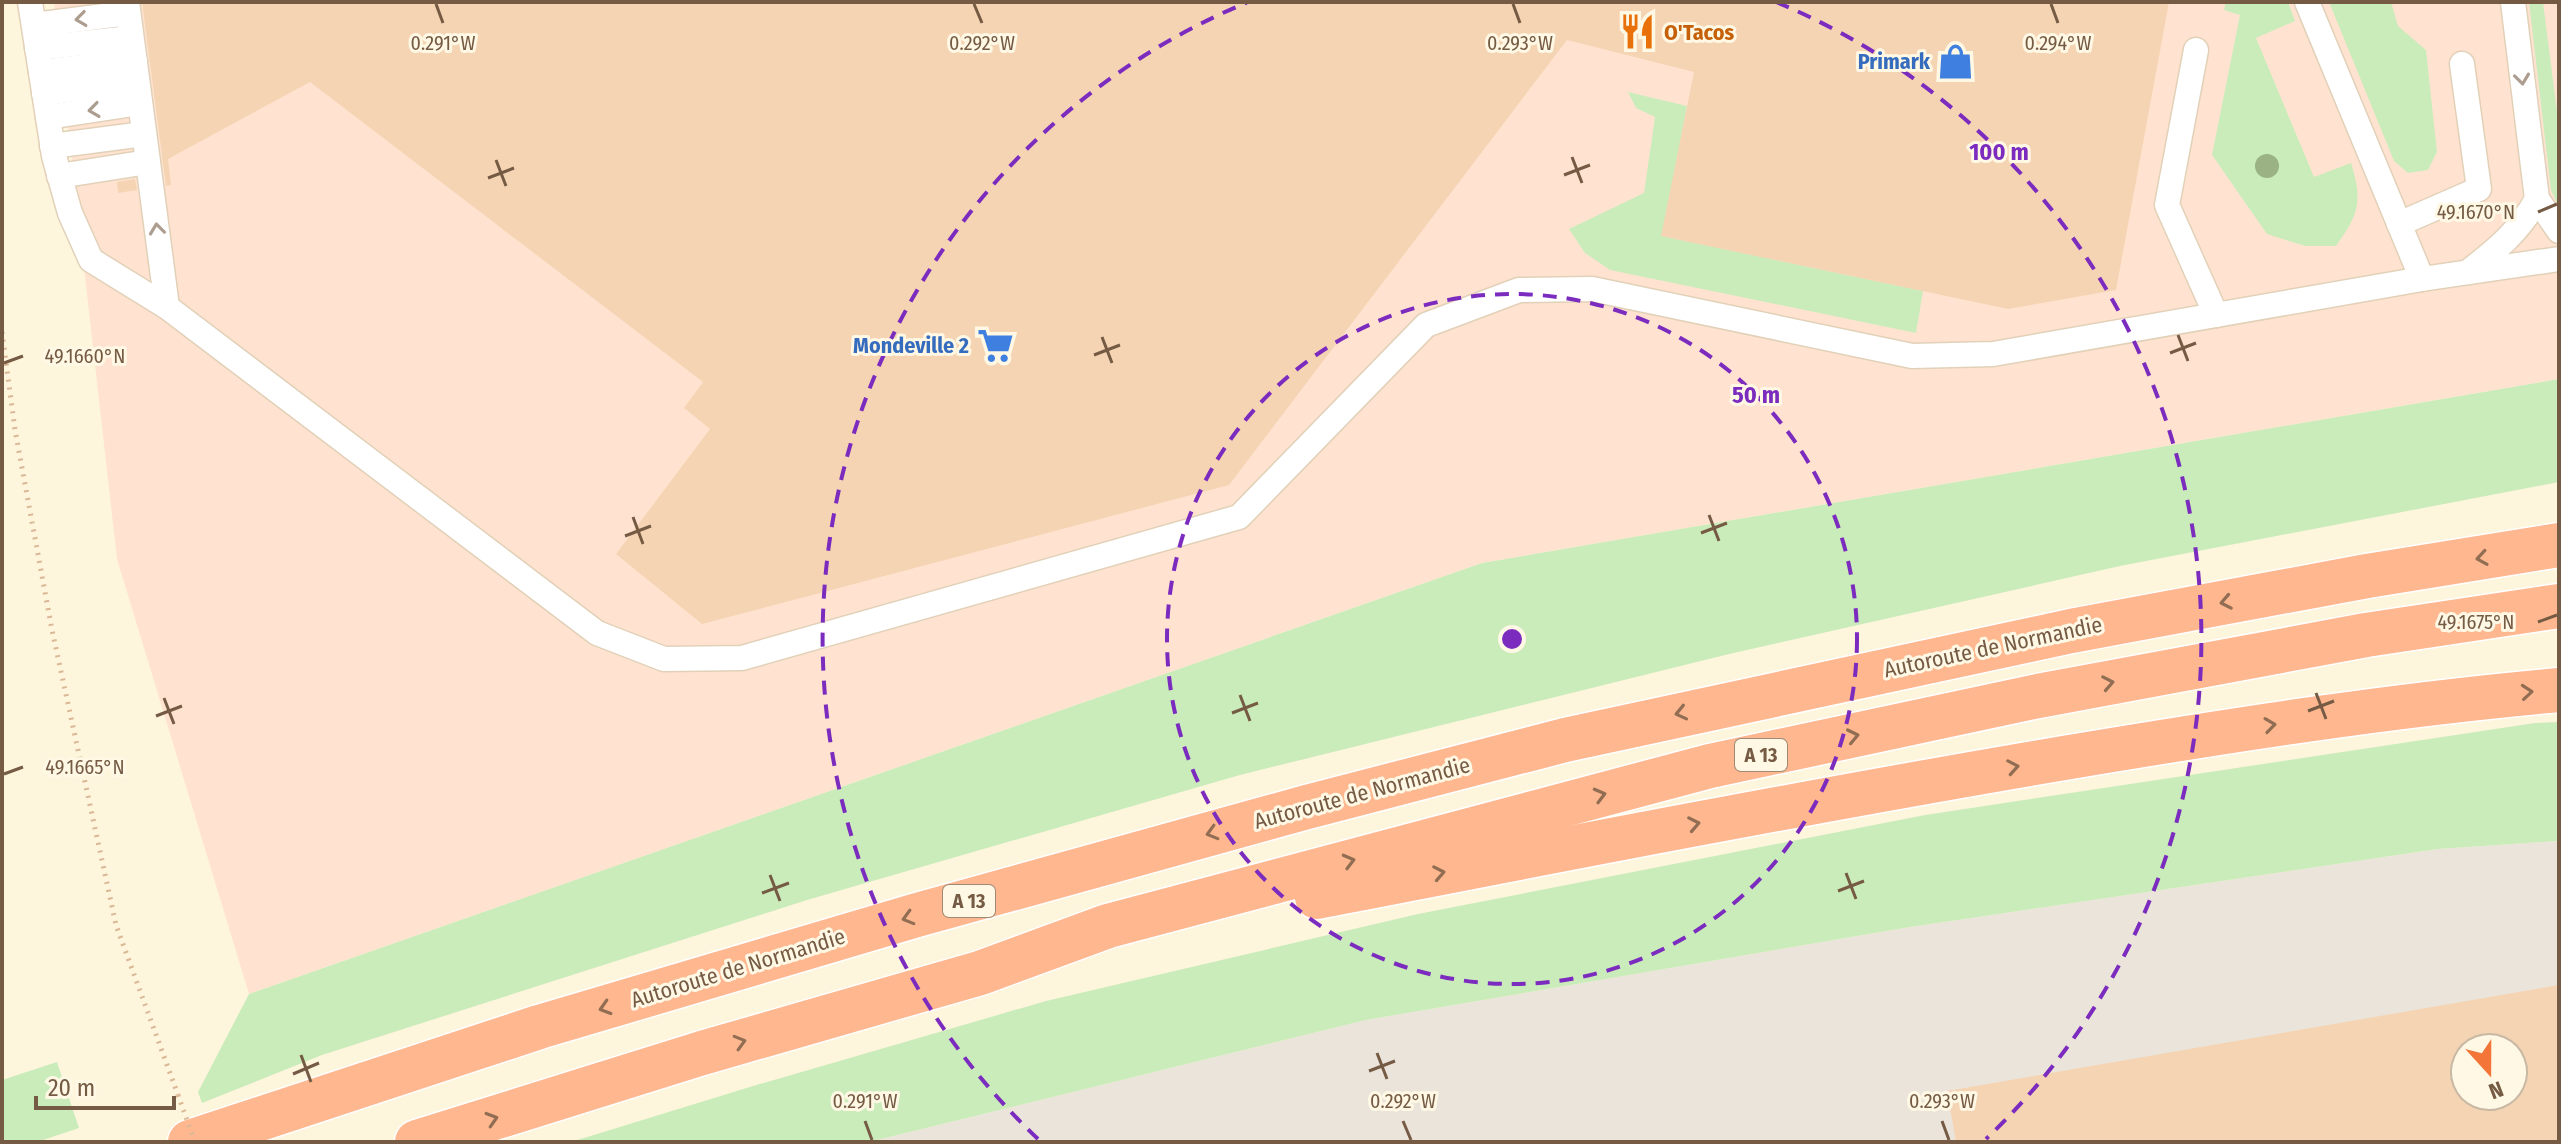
<svg xmlns="http://www.w3.org/2000/svg" width="2561" height="1144" viewBox="0 0 2561 1144" font-family="'Fira Sans Condensed',sans-serif">
  <style>
    .commercial { fill: #ffe3d0 }
    .industrial { fill: #ebe4da; fill-rule: evenodd }
    .green { fill: #caecbb }
    .building { fill: #f5d4b3; fill-rule: evenodd }
    .lines { fill: none; stroke-linecap: round; stroke-linejoin: round }
    .service-casing { stroke: #e2d1b9; stroke-width: 27 }
    .motorway-casing { stroke: #fff; stroke-width: 47 }
    .path { stroke: #dab896; stroke-width: 5; stroke-dasharray: 2 6; stroke-linecap: butt }
    .service { stroke: #fff; stroke-width: 24 }
    .motorway { stroke: #feb78e; stroke-width: 44 }
    .path-bridge { stroke: #dab896; stroke-width: 5; stroke-dasharray: 2 6; stroke-linecap: butt }
    .tree { fill: #9ab284 }
    .oneway { stroke: #ac9d8f }
    .oneway2 { stroke: #906d53 }
    .ticks { fill: none; stroke: #755b44; stroke-width: 3 }
    .ring { fill: none; stroke: #7b2cbf; stroke-width: 4; stroke-dasharray: 14 10 }
    .labels { text-anchor: middle; dominant-baseline: central; stroke-width: 6; stroke-linejoin: round; paint-order: stroke }
    .shield { fill: #fff8e5; stroke: #9e8a74; stroke-width: 2 }
    .shield-label { font-size: 20px; font-weight: bold; fill: #755b44 }
    .food-label { font-size: 22px; font-weight: bold; fill: #c56008; stroke: #fff8e5; text-anchor: start }
    .shop-label { font-size: 22px; font-weight: bold; fill: #366cbe; stroke: #fff8e5; text-anchor: end }
    .street-label { font-size: 22px; fill: #755b44; stroke: #fff8e5 }
    .ticks-label { font-size: 20px; text-anchor: middle; fill: #755b44; stroke: #fff8e5; stroke-width: 6; stroke-linejoin: round; paint-order: stroke }
    .centre { fill: #7b2cbf; stroke: #fff8e5; stroke-width: 4 }
    .ring-label { font-size: 24px; text-anchor: middle; font-weight: bold; fill: #7b2cbf; stroke: #fff8e5; stroke-width: 6; stroke-linejoin: round; paint-order: stroke }
  </style>
  <rect width="100%" height="100%" fill="#fef5dd"/>
  <polygon class="commercial" points="54,2 2559,2 2559,379 1482,563 249,994 117,559"/>
  <path class="industrial" d="M2559,841v301h-1690l497,-122 544,-93 528,-78zM2465,1048h48v48h-48z"/>
  <g class="green">
    <path d="M2226,2h62l7,19 -39,17 58,139 37,-14c12,38 8,51 -15,83h-31l-38,-12 -55,-79 28,-140 -16,-5z"/>
    <polygon points="2329,2 2391,2 2398,26 2426,50 2437,152 2428,170 2408,173 2394,161"/>
    <polygon points="2529,2 2543,2 2559,127 2559,208 2551,190"/>
    <polygon points="1628,92 1687,106 1662,236 1923,291 1916,333 1610,270 1585,253 1569,229 1644,193 1655,117 1636,108"/>
    <polygon points="2559,379 2559,482 2120,566 1725,655 1240,775 807,900 322,1055 202,1103 198,1092 249,994 1482,563"/>
    <polygon points="2559,722 2559,841 2438,849 1910,927 1366,1020 869,1142 571,1142 753,1086 1046,1001 1418,914 1925,815 2535,723"/>
    <polygon points="57,1062 79,1128 37,1142 2,1142 2,1080"/>
  </g>
  <g class="building">
    <polygon points="142,2 2169,2 2116,290 2008,309 1661,236 1694,72 1567,40 1229,485 702,624 616,554 710,429 684,408 703,382 310,82 168,159 171,185 166,186"/>
    <polygon points="135,179 137,190 118,193 117,182"/>
    <path d="M2559,985v157h-603l-9,-51zM2465,1048h48v48h-48z"/>
  </g>
  <g class="lines">
    <defs>
      <g id="service">
        <polyline points="30,2 54,156 70,213 91,260 167,307 597,633 664,659 742,658 1239,517 1426,325 1519,290 1592,289 1912,356 1993,354 2422,279 2559,259"/>
        <polyline points="127,2 167,307"/>
        <polyline points="2307,2 2422,279"/>
        <polyline points="2513,2 2537,199 2559,231"/>
        <polyline points="34,25 128,13"/>
        <polyline points="37,48 131,38"/>
        <polyline points="2196,50 2167,205 2216,315"/>
        <polyline points="41,72 135,61"/>
        <polyline points="44,93 137,81"/>
        <polyline points="48,117 140,103"/>
        <polyline points="52,146 144,134"/>
        <polyline points="59,176 148,162"/>
        <polyline points="2399,224 2479,189 2462,64"/>
        <path d="M2468,272c28,-22 52,-41 69,-73"/>
      </g>
      <g id="motorway">
        <path d="M1317,897c247,-48 493,-96 741,-138 167,-28 332,-54 501,-69"/>
        <polyline points="190,1142 539,1027 917,915 1307,807 1565,740 2071,631 2367,576 2559,545"/>
        <polyline points="417,1142 702,1053 980,973 1108,926 1710,766 2038,696 2366,635 2559,606"/>
      </g>
    </defs>
    <use href="#service" class="service-casing"/>
    <use href="#motorway" class="motorway-casing"/>
    <polyline class="path" points="2,332 15,430 52,630 116,925 178,1095"/>
    <use href="#service" class="service"/>
    <use href="#motorway" class="motorway"/>
    <polyline class="path-bridge" points="178,1095 195,1142"/>
  </g>
  <circle class="tree" cx="2267" cy="166" r="12"/>
  <defs><path id="oneway-chevron" d="M-2-3.5L2.5 0L-2 3.5" fill="none" stroke-width="1.6" stroke-linecap="round" stroke-linejoin="round" transform="scale(2)"/></defs>
  <g class="oneway">
    <use href="#oneway-chevron" transform="translate(81 19) rotate(173)"/>
    <use href="#oneway-chevron" transform="translate(2522 79) rotate(83)"/>
    <use href="#oneway-chevron" transform="translate(94 110) rotate(172)"/>
    <use href="#oneway-chevron" transform="translate(157 229) rotate(-97)"/>
  </g>
  <g class="oneway2">
    <use href="#oneway-chevron" transform="translate(2482 558) rotate(171)"/>
    <use href="#oneway-chevron" transform="translate(2226 602) rotate(169)"/>
    <use href="#oneway-chevron" transform="translate(2108 683) rotate(-11)"/>
    <use href="#oneway-chevron" transform="translate(2527 692) rotate(-5)"/>
    <use href="#oneway-chevron" transform="translate(1681 713) rotate(167)"/>
    <use href="#oneway-chevron" transform="translate(2270 725) rotate(-8)"/>
    <use href="#oneway-chevron" transform="translate(1853 736) rotate(-12)"/>
    <use href="#oneway-chevron" transform="translate(2013 767) rotate(-10)"/>
    <use href="#oneway-chevron" transform="translate(1600 795) rotate(-15)"/>
    <use href="#oneway-chevron" transform="translate(1694 824) rotate(-11)"/>
    <use href="#oneway-chevron" transform="translate(1212 833) rotate(164)"/>
    <use href="#oneway-chevron" transform="translate(1349 861) rotate(-15)"/>
    <use href="#oneway-chevron" transform="translate(1439 873) rotate(-11)"/>
    <use href="#oneway-chevron" transform="translate(908 918) rotate(164)"/>
    <use href="#oneway-chevron" transform="translate(605 1008) rotate(163)"/>
    <use href="#oneway-chevron" transform="translate(740 1042) rotate(-16)"/>
    <use href="#oneway-chevron" transform="translate(492 1119) rotate(-17)"/>
  </g>
  <path class="ticks" d="M436,4l7,19M974,4l8,19M1513,4l7,19M2051,4l7,19M1572,157l10,26M496,160l10,26M1564,175l26,-10M488,178l26,-10M2538,212l19,-8M2178,335l10,26M1102,337l10,26M2170,353l26,-10M1094,355l26,-10M4,363l19,-7M1709,515l10,26M633,517l10,27M1701,533l26,-10M625,536l26,-10M2538,622l19,-7M2316,693l10,26M1240,695l10,26M164,698l10,26M2308,711l26,-10M1232,713l26,-10M156,716l26,-10M4,774l19,-7M1846,873l10,26M770,875l10,26M1838,891l26,-10M762,893l27,-10M1377,1053l10,26M301,1055l10,27M1369,1071l26,-10M293,1074l26,-11M865,1121l7,19M1403,1121l8,19M1942,1121l7,19"/>
  <g class="ring">
    <circle cx="1512" cy="639" r="345"/>
    <path d="M1038 1139A689 689 0 0 1 1248 2M1776 2A689 689 0 0 1 1986 1139"/>
  </g>
  <defs>
    <symbol id="restaurant-bare" viewBox="-9 -9 18 18"><path d="M-5-6h1v4h1v-4h1v4h1v-4h1v5L-1.5 .5V6h-2V.5L-5-1ZM5-6V6H3V1.5H1.5Q1.5-4 5-6Z" fill="#e8710a" stroke="#fff8e5" stroke-width="2.5" paint-order="stroke"/></symbol>
    <symbol id="shop-bare" viewBox="-9 -9 18 18"><path d="M-5-2.5h2.3a2.7 3.5 0 0 1 5.4 0H5L5.5 6h-11ZM-1.5-2.5h3a1.5 2.3 0 0 0-3 0Z" fill="#3f7fe0" stroke="#fff8e5" stroke-width="2.5" paint-order="stroke"/></symbol>
    <symbol id="supermarket-bare" viewBox="-9 -9 18 18"><path d="M-6-5.5h2.5l.6 2H6L4.5 2H-2.5L-4.4-4H-6ZM-1.5 3.2a1.3 1.3 0 1 0 .1 0ZM3 3.2a1.3 1.3 0 1 0 .1 0Z" fill="#3f7fe0" stroke="#fff8e5" stroke-width="2.5" paint-order="stroke"/></symbol>
  </defs>
  <g fill-rule="evenodd">
    <use href="#restaurant-bare" x="1612" y="6" width="51" height="51"/>
    <use href="#shop-bare" x="1930" y="36" width="51" height="51"/>
    <use href="#supermarket-bare" x="970" y="320" width="51" height="51"/>
  </g>
  <g class="labels">
    <g class="shield">
      <rect x="1735" y="739" width="52" height="32" rx="6"/>
      <rect x="943" y="885" width="52" height="32" rx="6"/>
    </g>
    <g class="shield-label">
      <text x="1761" y="755">A 13</text>
      <text x="969" y="901">A 13</text>
    </g>
    <g class="food-label">
      <text x="1664" y="32">O'Tacos</text>
    </g>
    <g class="shop-label">
      <text x="1930" y="61">Primark</text>
      <text x="969" y="345">Mondeville 2</text>
    </g>
    <g class="street-label">
      <text transform="translate(1993 647) rotate(-12)">Autoroute de Normandie</text>
      <text transform="translate(1362 793) rotate(-15)">Autoroute de Normandie</text>
      <text transform="translate(738 968) rotate(-17)">Autoroute de Normandie</text>
    </g>
  </g>
  <g class="ticks-label">
    <text x="443" y="50">0.291°W</text>
    <text x="982" y="50">0.292°W</text>
    <text x="1520" y="50">0.293°W</text>
    <text x="2058" y="50">0.294°W</text>
    <text x="2476" y="219">49.1670°N</text>
    <text x="85" y="363">49.1660°N</text>
    <text x="2476" y="629">49.1675°N</text>
    <text x="85" y="774">49.1665°N</text>
    <text x="865" y="1108">0.291°W</text>
    <text x="1403" y="1108">0.292°W</text>
    <text x="1942" y="1108">0.293°W</text>
  </g>
  <circle cx="1512" cy="639" r="12" class="centre"/>
  <g class="ring-label">
    <text x="1999" y="160">100 m</text>
    <text x="1756" y="403">50 m</text>
  </g>
  <rect width="2561" height="1144" fill="none" stroke="#755b44" stroke-width="8"/>
  <g transform="translate(2489 1072) rotate(159)"><circle r="38" fill="#fff8e5" stroke="#c8b9a5" stroke-width="2"/>
  <path d="M0-6L14 30L0 20L-14 30Z" fill="#f37537"/>
  <text y="-12" font-size="22" font-weight="bold" text-anchor="middle" fill="#755b44">N</text>
  </g>
  <path d="M36 1096v12h138v-12" fill="none" stroke="#755b44" stroke-width="4"/>
  <text x="48" y="1096" font-size="24" fill="#755b44" stroke="#fff8e5" stroke-width="6" paint-order="stroke">20 m</text>
</svg>
